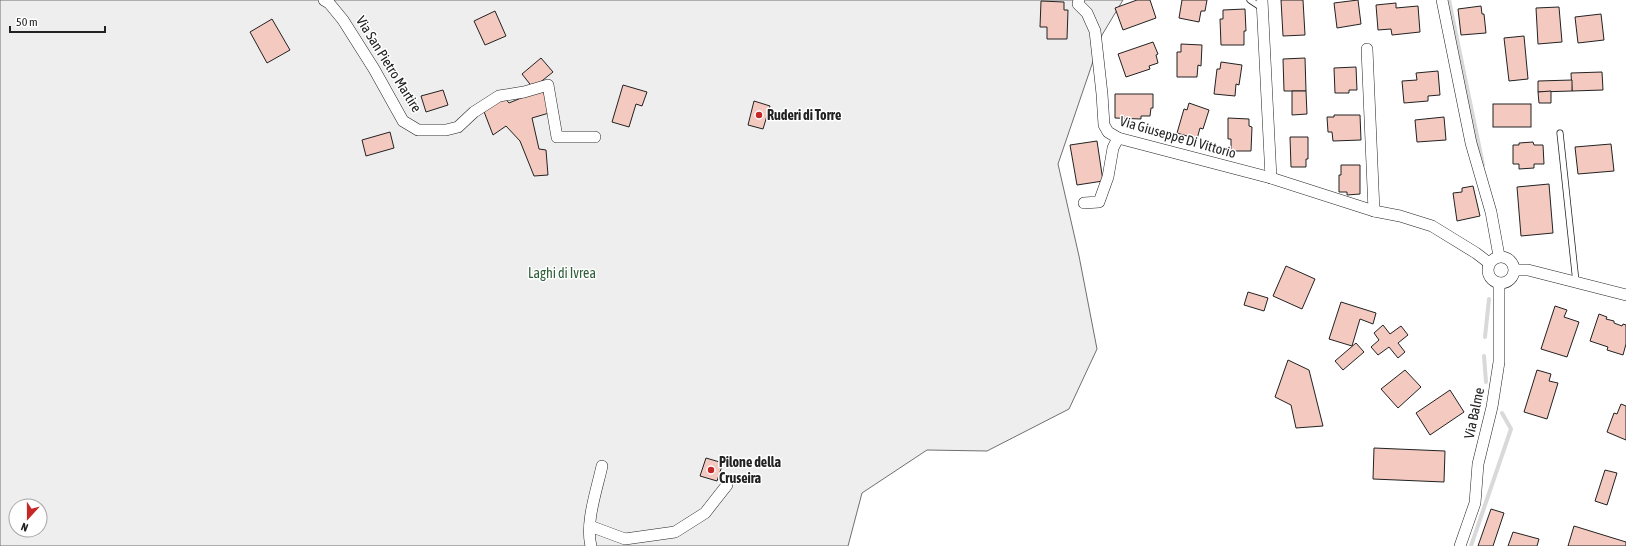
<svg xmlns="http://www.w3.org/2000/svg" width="1626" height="546" viewBox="0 0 1626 546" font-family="'Asap Condensed',sans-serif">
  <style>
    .green { fill: #eee; stroke: #6f6f6f; fill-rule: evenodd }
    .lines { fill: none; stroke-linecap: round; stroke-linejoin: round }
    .stream { stroke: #d9d9d9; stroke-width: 4 }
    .building { fill: #f3c9c0; stroke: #222 }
    .lane-casing { stroke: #222; stroke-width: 7 }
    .street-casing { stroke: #222; stroke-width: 12 }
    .lane { stroke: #fff; stroke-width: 5.5 }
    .street { stroke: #fff; stroke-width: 11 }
    .poi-dot { fill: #c62828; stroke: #fff; stroke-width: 1.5 }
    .labels { text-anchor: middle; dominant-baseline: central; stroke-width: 3; stroke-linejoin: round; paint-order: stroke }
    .street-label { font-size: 14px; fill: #222; stroke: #fff }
    .poi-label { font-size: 14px; font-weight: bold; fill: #222; stroke: #fff; text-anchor: start }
    .park-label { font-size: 14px; fill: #2f5e38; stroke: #fff }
  </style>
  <rect width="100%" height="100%" fill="#fff"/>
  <path class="green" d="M0,0h1123l-21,35 -44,129 21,92 18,93 -28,60 -82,42 -60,-1 -65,43 -14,53h-848zM16,506h24v24h-24z"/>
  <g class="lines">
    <g class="stream">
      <polyline points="1449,0 1483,165"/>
      <polyline points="1485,337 1489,299"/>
      <polyline points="1484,356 1486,382"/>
      <polyline points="1471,546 1511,429 1502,413"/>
    </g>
  </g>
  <g class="building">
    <polygon points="1137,0 1150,0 1156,18 1123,30 1115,8"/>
    <polygon points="1182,0 1207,0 1205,11 1201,11 1199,22 1179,18"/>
    <polygon points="1281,0 1303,0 1305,35 1283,36"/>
    <polygon points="1358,0 1361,24 1337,28 1334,3"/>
    <polygon points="1041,1 1064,2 1064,10 1068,10 1067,39 1047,39 1047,27 1040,27"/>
    <polygon points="1396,3 1396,8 1418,6 1420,32 1392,35 1391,29 1378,30 1376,5"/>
    <polygon points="1481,6 1482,14 1484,14 1486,33 1461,35 1458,9"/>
    <polygon points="1559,7 1562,42 1538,44 1536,8"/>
    <polygon points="1245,9 1246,31 1244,31 1244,45 1221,45 1220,19 1223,19 1223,10"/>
    <polygon points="495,11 506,36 485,45 474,21"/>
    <polygon points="1601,14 1604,40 1578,43 1575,17"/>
    <polygon points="272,19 290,50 267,63 250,32"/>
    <polygon points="1524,36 1528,79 1509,81 1504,38"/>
    <polygon points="1153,42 1158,54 1156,55 1158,63 1149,66 1150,69 1126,77 1118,54"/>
    <polygon points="1181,44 1202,45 1201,66 1198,65 1197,77 1177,77 1177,52 1181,52"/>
    <polygon points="541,58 553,72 533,88 522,74"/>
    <polygon points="1305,58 1306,91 1284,91 1283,59"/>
    <polygon points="1221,62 1242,65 1239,85 1236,84 1235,96 1214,94 1217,69 1220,69"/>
    <polygon points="1356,67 1357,90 1349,90 1349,93 1335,93 1334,68"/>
    <polygon points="1438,71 1440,95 1428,96 1428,101 1404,103 1402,81 1417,80 1416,73"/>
    <polygon points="1602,72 1603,90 1572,91 1571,73"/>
    <polygon points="1572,80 1572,91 1538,92 1538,81"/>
    <polygon points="623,85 647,92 642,106 636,104 629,127 612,122"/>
    <polygon points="543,89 549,113 532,118 539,149 546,150 548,175 534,176 520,141 506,126 493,135 483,109 504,97 509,103"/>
    <polygon points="443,90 448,105 426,112 421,96"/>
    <polygon points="1292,91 1306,91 1307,114 1292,115"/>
    <polygon points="1551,91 1551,103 1539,103 1538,92"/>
    <polygon points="1115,94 1153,94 1153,108 1151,108 1150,116 1141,116 1141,119 1115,118"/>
    <polygon points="754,101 770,106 763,129 748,125"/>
    <polygon points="1189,103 1209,110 1203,129 1200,128 1197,139 1177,133 1184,109 1187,110"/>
    <rect x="1493" y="104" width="38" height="23"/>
    <polygon points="1334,115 1360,115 1361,140 1333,141 1332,132 1328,132 1327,117 1334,117"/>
    <polygon points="1444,117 1446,140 1417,142 1415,120"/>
    <polygon points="1228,118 1249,119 1249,126 1252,127 1251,151 1231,151 1231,139 1228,139"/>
    <polygon points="390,132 394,148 366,156 362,140"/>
    <polygon points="1290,137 1308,137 1308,159 1306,159 1306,167 1291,167"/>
    <polygon points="1097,141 1103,181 1077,185 1070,145"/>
    <polygon points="1533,142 1534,145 1543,145 1544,164 1534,164 1534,168 1519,169 1519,164 1513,164 1513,145 1519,145 1519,143"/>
    <polygon points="1611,144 1614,171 1578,174 1575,147"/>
    <polygon points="1341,165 1360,165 1360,194 1347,195 1347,192 1339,192 1339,175 1341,175"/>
    <polygon points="1549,184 1553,233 1521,236 1517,187"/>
    <polygon points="1473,186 1480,216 1457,221 1453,193 1462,192 1462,188"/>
    <polygon points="1286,266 1315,279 1302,309 1273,296"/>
    <polygon points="1248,292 1268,298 1264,311 1244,305"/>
    <polygon points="1341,302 1376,313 1373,324 1360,319 1352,346 1329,339"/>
    <polygon points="1555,306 1567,310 1564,317 1579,322 1567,357 1541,349"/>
    <polygon points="1599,314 1607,317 1606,319 1614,321 1614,323 1622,326 1623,324 1626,325 1626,344 1623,355 1607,350 1608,347 1590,341"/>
    <polygon points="1383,325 1390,334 1401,326 1408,335 1398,343 1405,352 1398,358 1389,347 1378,355 1371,347 1379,340 1374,333"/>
    <polygon points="1356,343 1364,352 1343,370 1335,361"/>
    <polygon points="1288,360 1309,370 1323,426 1296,428 1291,405 1275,397"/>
    <polygon points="1405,370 1421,387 1398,408 1381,389"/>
    <polygon points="1537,370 1551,374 1549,381 1558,383 1547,419 1524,412"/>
    <polygon points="1450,390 1464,412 1430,435 1416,413"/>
    <polygon points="1621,404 1626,406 1626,440 1607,432 1614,413 1617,414"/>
    <polygon points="1374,448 1445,451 1444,482 1373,479"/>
    <polygon points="706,458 723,463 717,481 700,476"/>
    <polygon points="1605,470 1617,473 1607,505 1595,501"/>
    <polygon points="1491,509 1504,513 1493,546 1478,546"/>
    <polygon points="1574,526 1626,542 1626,546 1568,546"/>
    <polygon points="1513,532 1539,539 1537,546 1508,546"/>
  </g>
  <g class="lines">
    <defs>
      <g id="lane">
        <polyline points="1250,0 1262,8"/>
        <polyline points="1560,133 1576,282"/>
      </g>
      <g id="street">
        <polyline points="324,0 329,3 343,20 374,69 403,121 418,130 446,130 458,127 474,112 499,96 524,92 548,85 557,137 595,137"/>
        <polyline points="1079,0 1078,4 1087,13 1095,31 1102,94 1104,125 1108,132 1118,138 1271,178 1374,211 1400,216 1432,226 1476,253 1489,263"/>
        <polyline points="1262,0 1271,178"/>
        <polyline points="1442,0 1471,143 1491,212 1499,256"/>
        <polyline points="1367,49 1374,211"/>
        <polyline points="1084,203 1099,202 1108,177 1113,148 1118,138"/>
        <circle cx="1501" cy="270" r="13"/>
        <polyline points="1515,270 1528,270 1626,295"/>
        <polyline points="590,526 625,539 675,532 705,513 727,485"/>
        <path d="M591,546c-6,-23 6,-57 11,-80"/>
        <polyline points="1460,546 1475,503 1478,464 1492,407 1499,362 1499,283"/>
      </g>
    </defs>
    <use href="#lane" class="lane-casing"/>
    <use href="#street" class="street-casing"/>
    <use href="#lane" class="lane"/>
    <use href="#street" class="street"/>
  </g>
  <g class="poi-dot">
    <circle cx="759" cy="115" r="4"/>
    <circle cx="711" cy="470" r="4"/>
  </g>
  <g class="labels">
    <g class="street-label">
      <text transform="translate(389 64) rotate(58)">Via San Pietro Martire</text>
      <text transform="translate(1178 137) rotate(16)">Via Giuseppe Di Vittorio</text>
      <text transform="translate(1474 413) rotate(-78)">Via Balme</text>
    </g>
    <g class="poi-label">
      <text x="767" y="115">Ruderi di Torre</text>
      <text x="719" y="462">Pilone della<tspan x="719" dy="16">Cruseira</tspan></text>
    </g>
    <g class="park-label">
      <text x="562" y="273">Laghi di Ivrea</text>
    </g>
  </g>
  <g transform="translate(28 518) rotate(201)"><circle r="19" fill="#ffffff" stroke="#a7a7a7"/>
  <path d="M0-3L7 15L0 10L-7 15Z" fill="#c62828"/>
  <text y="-6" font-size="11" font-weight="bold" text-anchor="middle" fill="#222222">N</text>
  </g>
  <path d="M10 26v6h95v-6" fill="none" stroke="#222222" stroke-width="2"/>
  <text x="16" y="26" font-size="12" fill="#222222" stroke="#ffffff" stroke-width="3" paint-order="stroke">50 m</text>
</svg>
